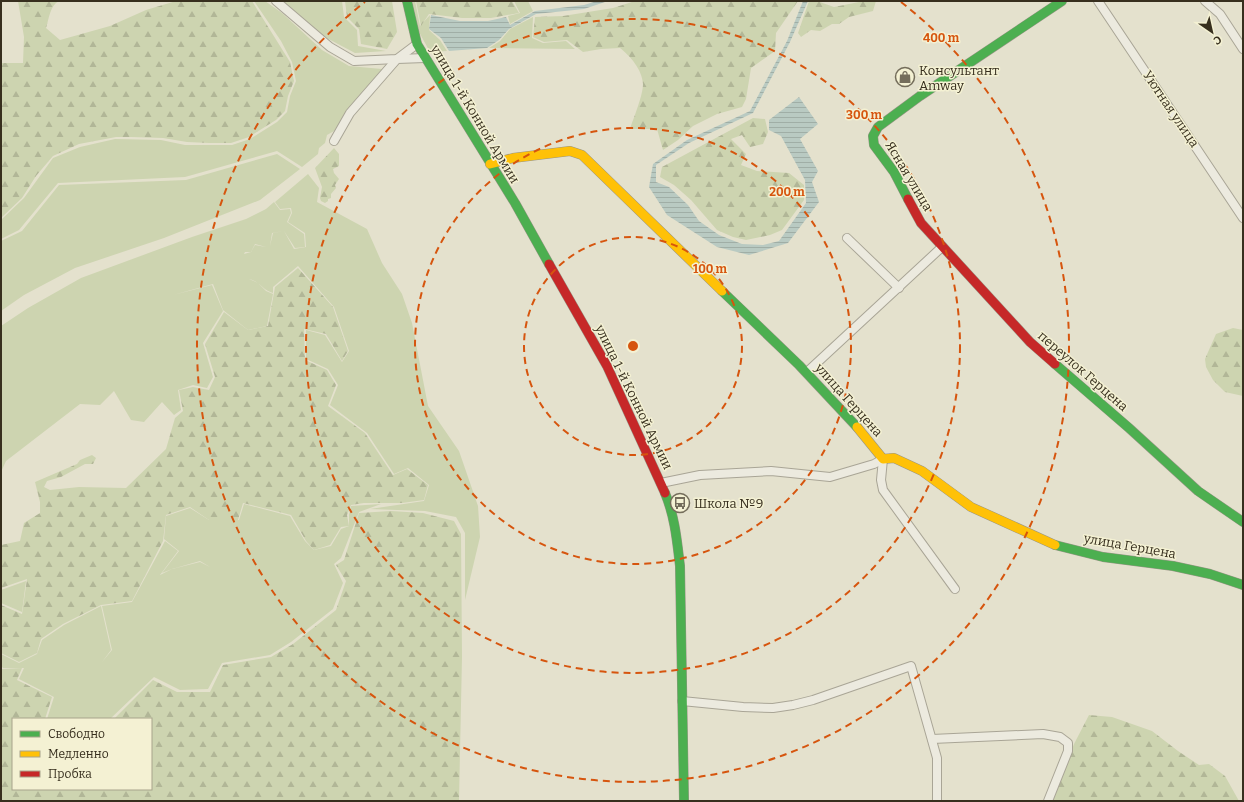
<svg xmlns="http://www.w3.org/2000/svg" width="1244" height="802" viewBox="0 0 1244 802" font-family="Bitter,serif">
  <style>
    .grass { fill: #cdd4b0 }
    .forest { fill: url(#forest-firs) }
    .water { fill: url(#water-rules) }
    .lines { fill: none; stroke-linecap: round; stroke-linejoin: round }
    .street-casing { stroke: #a9a596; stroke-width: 10 }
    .fast-casing { stroke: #989586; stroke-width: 10 }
    .slow-casing { stroke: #989586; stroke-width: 10 }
    .jam-casing { stroke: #989586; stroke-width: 10 }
    .street { stroke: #eceadf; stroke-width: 8 }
    .fast { stroke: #4caf50; stroke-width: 9 }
    .slow { stroke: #ffc107; stroke-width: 9 }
    .jam { stroke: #c62828; stroke-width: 9 }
    .ring { fill: none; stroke: #d6550e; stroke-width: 2; stroke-dasharray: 7 5 }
    .labels { text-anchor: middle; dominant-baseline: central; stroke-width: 3; stroke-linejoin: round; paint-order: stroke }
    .poi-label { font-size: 13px; fill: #372f1e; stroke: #f4f1d3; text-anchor: start }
    .street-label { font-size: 13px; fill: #372f1e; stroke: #f4f1d3 }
    .centre { fill: #d6550e; stroke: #f4f1d3; stroke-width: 2 }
    .ring-label { font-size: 12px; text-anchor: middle; font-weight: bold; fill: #d6550e; stroke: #f4f1d3; stroke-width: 3; stroke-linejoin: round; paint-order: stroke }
  </style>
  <defs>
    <pattern id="forest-firs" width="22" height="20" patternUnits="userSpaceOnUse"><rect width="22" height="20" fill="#cdd4b0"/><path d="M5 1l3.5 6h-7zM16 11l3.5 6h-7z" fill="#b1b697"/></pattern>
    <pattern id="water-rules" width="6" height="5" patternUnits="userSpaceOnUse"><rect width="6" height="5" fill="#b9cac2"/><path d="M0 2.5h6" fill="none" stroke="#a0aea6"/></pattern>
  </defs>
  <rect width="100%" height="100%" fill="#e4e1cd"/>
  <g class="grass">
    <polygon points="254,1 265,1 282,13 322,50 349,66 382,69 334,131 327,135 325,143 319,148 318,154 302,167 277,151 185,177 58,183 19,230 1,239 1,220 24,198 53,158 80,147 115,139 161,140 185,145 232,145 250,139 277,122 287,112 290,96 296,81 292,62 281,41"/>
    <polygon points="283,1 342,1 344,17 357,30 358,46 386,51 355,53 321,35"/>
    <polygon points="412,1 415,1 420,26 430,15 429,30 440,40 447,51 430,52 419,32"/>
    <polygon points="514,1 528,1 533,11 510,24 508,16 520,13"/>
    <polygon points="533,17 532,38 543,43 566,41 575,49 489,48 500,41 510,29"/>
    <polygon points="277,154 300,169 260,200 164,238 75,268 24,295 1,311 1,241 22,231 59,185 186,180"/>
    <path d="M308,174l11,14 -2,14 50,27 15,34 20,31 10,29 16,83 31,45 19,55 2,31 -15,63v-67l-9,-16 -31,-6 -55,-2 54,-8 5,-16 -21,-17 -14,6 -27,-41 -37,-28 8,-20 -10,-16 -22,-10v-29l19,5 17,27 7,-11 -15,-44 -36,-41 -25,21v6c-11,-3 -12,-11 -24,-14l9,4 8,8 7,3 -6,32 -19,4 -25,-20 -10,-26 -40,11 39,-10 11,26 -20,32 10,34 -6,11 -14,-3 -15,5 3,20 -7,5 -12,-13 -18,20 -13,-2 -17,-29 -14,14 -20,-1 -74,57 -5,11v-146l27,-18 53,-30 111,-41 54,-18 20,-10 8,-7 6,8 10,-1 1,4 -4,9 17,12 1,13 -10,1 -11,-17 -12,2 -2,13 -4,1 -11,-3 -4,8h-6l-1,2 7,-2 4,-7 11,2 4,-1 3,-13 11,-2 10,18 12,-2 -1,-14 -17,-11 4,-9 -1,-5 -11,1 -5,-7z"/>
    <polygon points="244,504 290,516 305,541 314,550 331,546 341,529 349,526 349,515 351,506 381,504 359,512 341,558 334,564 343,583 333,609 291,642 270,655 222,663 208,689 180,690 154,677 110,719 47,719 54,697 19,679 24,668 3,668 1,666 1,654 19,663 37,654 42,640 64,625 101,606 111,650 102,662 112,650 102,606 132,602 165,541 178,551 160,575 172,569 200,562 210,567 200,561 172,569 162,573 179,551 164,539 166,516 190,508 209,520 239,520"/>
    <polygon points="26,581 22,612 1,603 1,590"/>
  </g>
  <g class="forest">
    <path d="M18,1h41c-9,4 -10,18 -13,27l14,12 50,-14 36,-16 30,-9h76l38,61 4,19 -6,15 -3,15 -9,9 -27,17 -18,6h-22l-22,-1 -24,-4 -32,-1h-15l-37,7 -26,12 -17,20 -14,22 -21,20v-155h22l1,-26z"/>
    <polygon points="345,1 392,1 397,32 387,49 361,44 359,29 347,17"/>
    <polygon points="416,1 512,1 519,13 491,18 462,18 429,14 421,26"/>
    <path d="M635,1h163l-22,32 -1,18 -24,17 -5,31 -4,8 -25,7 -24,12 -15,14 -15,10 -6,-21h-27c4,-12 13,-34 13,-45 -1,-15 -13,-28 -23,-36l-19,1 -18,3 -16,-12 -23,2 -11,-5 2,-20 28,-1 50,-8z"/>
    <polygon points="809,1 817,1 834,7 864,1 876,1 873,11 849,17 839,24 832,24 820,31 811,30 801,37 798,33"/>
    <polygon points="753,118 765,119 768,132 763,144 750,147 742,135 731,139 746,154 741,165 757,171 789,173 804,185 804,200 782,230 770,235 746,240 733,237 717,230 691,200 674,185 660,177 662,167"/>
    <polygon points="334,148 339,154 339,166 333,169 334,173 339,179 335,185 336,188 331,194 331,198 328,199 328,201 325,203 321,201 320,198 322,187 315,168"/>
    <polygon points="298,268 333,307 348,351 342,361 326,334 304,329 305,360 327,370 336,385 328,406 365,433 393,475 407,469 428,485 424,500 402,503 364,503 351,505 347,515 349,526 341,527 330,545 314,550 306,541 291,515 243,503 238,520 209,520 190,507 166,515 163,541 132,601 101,605 63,624 41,639 37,653 19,662 1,653 1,605 22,614 27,579 1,588 1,545 20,541 24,523 40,513 40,502 35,482 77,464 80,460 92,455 96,458 93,464 85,464 61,477 47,481 44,487 50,490 79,487 126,488 166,449 175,418 183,411 179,390 193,387 209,390 215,377 205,344 224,312 248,330 268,326 275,287"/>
    <polygon points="1233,328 1243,330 1243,396 1225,392 1213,380 1206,367 1205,359 1216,334"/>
    <polygon points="391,511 423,513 454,521 461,534 462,657 459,801 1,801 1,667 2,669 22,668 17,680 52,697 45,719 13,719 13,789 151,789 151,719 114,719 153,680 177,692 210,692 223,665 271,657 293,644 336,610 346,581 336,565 344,560 359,513"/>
    <polygon points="1089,715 1112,717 1152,731 1178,751 1199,765 1209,764 1225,776 1239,801 1052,801 1074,744"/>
  </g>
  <g class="water">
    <polygon points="597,1 608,1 584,9 536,14 509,29 499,40 487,48 449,51 441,38 429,29 431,15 460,21 488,21 506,17 510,25 535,11 584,5"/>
    <polygon points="803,1 808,1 790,42 753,113 689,143 656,165 656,182 669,187 688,205 699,221 719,235 742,244 763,245 779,241 806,203 805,180 781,136 769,130 769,120 799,97 818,124 800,139 818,171 812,182 819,202 788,243 749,255 717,247 667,215 649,187 653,164 687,140 750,111 787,41"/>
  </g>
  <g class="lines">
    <defs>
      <g id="street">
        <polyline points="276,1 330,47 354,61 397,59 417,44"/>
        <polyline points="1098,1 1243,218"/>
        <polyline points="1205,1 1220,14 1243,49"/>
        <polyline points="334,141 350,113 397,59 425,58"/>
        <polyline points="847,238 899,288"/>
        <polyline points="807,372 942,247"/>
        <polyline points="883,459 881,480 883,490 955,589"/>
        <polyline points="661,483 700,475 771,471 830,477 874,464 883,459"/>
        <polyline points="682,701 743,707 773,708 793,705 813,700 911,666 937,758 937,801"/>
        <polyline points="932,739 1043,734 1060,737 1068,743 1068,751 1048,801"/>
      </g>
      <g id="fast">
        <polyline points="407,1 417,44 515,203 549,264"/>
        <polyline points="908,199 894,172 874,145 873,136 878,127 920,96 1062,1"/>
        <polyline points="722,291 799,365 857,427"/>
        <polyline points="1055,364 1129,428 1198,491 1243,522"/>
        <path d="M665,493c10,24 12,48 15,73l4,235"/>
        <polyline points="1055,545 1103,557 1173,566 1210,574 1243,585"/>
      </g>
      <g id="slow">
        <polyline points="490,164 513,158 570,151 582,155 722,291"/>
        <polyline points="857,427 883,459 894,458 922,471 971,507 1055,545"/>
      </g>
      <g id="jam">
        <polyline points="908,199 921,223 1030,342 1055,364"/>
        <polyline points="549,264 607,366 665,493"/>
      </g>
    </defs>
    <use href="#street" class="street-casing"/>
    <use href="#fast" class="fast-casing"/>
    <use href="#slow" class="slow-casing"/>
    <use href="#jam" class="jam-casing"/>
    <use href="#street" class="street"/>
    <use href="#fast" class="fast"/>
    <use href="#slow" class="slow"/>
    <use href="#jam" class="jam"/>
  </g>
  <g class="ring">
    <circle cx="633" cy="346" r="109"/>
    <circle cx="633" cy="346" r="218"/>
    <circle cx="633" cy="346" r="327"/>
    <path d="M901 2A436 436 0 1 1 365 2"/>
  </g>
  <defs>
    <symbol id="shop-ring" viewBox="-11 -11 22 22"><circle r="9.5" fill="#f4f1d3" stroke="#746d5b" stroke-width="1.5"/><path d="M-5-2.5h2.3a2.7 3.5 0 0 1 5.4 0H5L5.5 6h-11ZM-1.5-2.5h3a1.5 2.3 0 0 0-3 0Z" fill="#746d5b"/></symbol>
    <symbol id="bus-ring" viewBox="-11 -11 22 22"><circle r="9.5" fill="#f4f1d3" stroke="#746d5b" stroke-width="1.5"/><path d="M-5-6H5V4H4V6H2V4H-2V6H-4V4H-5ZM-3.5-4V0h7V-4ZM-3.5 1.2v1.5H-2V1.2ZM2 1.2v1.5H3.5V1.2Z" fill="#746d5b"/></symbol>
  </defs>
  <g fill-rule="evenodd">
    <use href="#shop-ring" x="894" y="66" width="22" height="22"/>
    <use href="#bus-ring" x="669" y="492" width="22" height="22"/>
  </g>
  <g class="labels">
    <g class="poi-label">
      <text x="919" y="70">Консультант<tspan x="919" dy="15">Amway</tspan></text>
      <text x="694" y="503">Школа №9</text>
    </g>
    <g class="street-label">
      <text transform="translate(1171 109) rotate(56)">Уютная улица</text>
      <text transform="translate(475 114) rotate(59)">улица 1-й Конной Армии</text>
      <text transform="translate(909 176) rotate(59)">Ясная улица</text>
      <text transform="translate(1083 371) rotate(41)">переулок Герцена</text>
      <text transform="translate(634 397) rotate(64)">улица 1-й Конной Армии</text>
      <text transform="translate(849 400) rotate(48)">улица Герцена</text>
      <text transform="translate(1130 546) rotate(10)">улица Герцена</text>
    </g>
  </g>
  <circle cx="633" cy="346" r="6" class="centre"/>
  <g class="ring-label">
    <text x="941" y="42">400 m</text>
    <text x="864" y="119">300 m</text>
    <text x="787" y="196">200 m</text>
    <text x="710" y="273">100 m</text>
  </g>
  <rect width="1244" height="802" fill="none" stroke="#372f1e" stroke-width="4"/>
  <rect x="12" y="718" width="140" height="72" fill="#f4f1d3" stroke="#a8a38b"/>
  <rect x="20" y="731" width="20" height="6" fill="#4caf50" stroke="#a8a38b"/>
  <text x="48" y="738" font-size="12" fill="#372f1e">Свободно</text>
  <rect x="20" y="751" width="20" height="6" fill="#ffc107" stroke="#a8a38b"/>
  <text x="48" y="758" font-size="12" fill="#372f1e">Медленно</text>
  <rect x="20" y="771" width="20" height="6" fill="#c62828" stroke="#a8a38b"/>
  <text x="48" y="778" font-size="12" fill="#372f1e">Пробка</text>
  <g transform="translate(1212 32) rotate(146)" stroke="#f4f1d3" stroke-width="3" paint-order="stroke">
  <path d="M0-3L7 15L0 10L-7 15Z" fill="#372f1e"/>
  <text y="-6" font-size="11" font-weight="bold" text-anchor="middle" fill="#372f1e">С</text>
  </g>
</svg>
